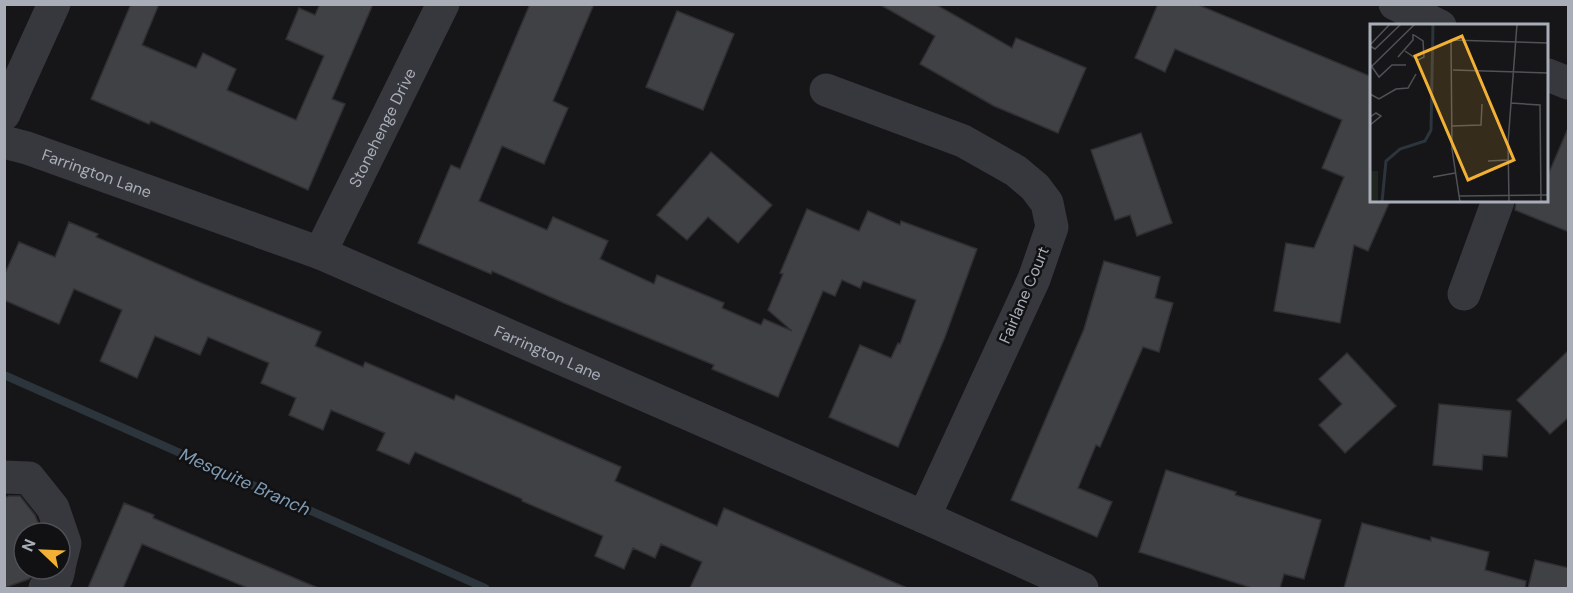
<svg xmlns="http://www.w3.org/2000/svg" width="1573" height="593" viewBox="0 0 1573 593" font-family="'DM Sans',sans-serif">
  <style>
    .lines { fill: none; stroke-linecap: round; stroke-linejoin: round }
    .stream { stroke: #2c353c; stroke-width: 8 }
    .building { fill: #404145; stroke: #303034; stroke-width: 1.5 }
    .minor { stroke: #37383d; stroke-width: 33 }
    .labels { text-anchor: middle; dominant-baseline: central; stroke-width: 5; stroke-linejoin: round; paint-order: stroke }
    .street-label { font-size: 16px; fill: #a8adb8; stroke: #111113 }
    .water-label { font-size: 18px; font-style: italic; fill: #7f9bb3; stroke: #111113 }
    .inset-river { fill: none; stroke: #2c353c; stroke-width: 3 }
    .inset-road { fill: none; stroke: #505258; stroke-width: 1.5 }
    .view { fill: #f2b134; fill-opacity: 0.15; stroke: #f2b134; stroke-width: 3 }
    .inset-edge { fill: none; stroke: #a8adb8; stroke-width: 3 }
  </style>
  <rect width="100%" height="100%" fill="#161618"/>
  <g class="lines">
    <polyline class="stream" points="4,375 485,588"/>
  </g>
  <g class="building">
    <polygon points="131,4 159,4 142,45 196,68 203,53 236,69 227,90 296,120 324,56 286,39 299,8 315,15 320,4 373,4 332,99 345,104 308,190 151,121 149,124 91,99"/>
    <polygon points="530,4 594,4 553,101 568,108 544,164 502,146 479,201 547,230 553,217 608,241 600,259 654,284 657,275 724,303 722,308 761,325 764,319 792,331 768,310 783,274 780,273 807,209 859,231 868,211 900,225 901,221 977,249 945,337 898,447 829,417 860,345 891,358 898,343 900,344 916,300 863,281 860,288 842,280 835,296 823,291 778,397 712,369 714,365 564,303 492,271 491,274 418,243 451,165 460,169"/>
    <polygon points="879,4 935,4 1012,48 1016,38 1086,68 1058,133 994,106 920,64 935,36"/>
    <polygon points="1158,4 1196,4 1372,77 1372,201 1390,201 1368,251 1354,245 1340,323 1274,311 1286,243 1314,248 1344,177 1322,168 1342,120 1175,49 1165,72 1135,58"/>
    <polygon points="677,11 734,34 703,110 646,87"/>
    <polygon points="1569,126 1569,232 1515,210 1516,201 1548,201 1548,175"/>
    <polygon points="1141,133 1172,223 1137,236 1130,215 1115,220 1091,150"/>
    <polygon points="711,152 772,205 738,243 708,217 687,240 657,215"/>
    <polygon points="69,222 98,234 96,237 199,282 321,332 315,346 363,367 365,362 454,400 456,395 621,467 615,481 717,526 724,508 907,588 690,588 702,562 661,544 655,558 633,548 624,569 595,556 603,536 522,501 522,499 415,452 409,464 377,450 385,433 331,410 323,430 289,415 296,398 261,383 269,363 208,337 200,355 155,336 137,378 100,361 122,310 74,289 59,324 4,300 4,276 19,242 55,257"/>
    <polygon points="1104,261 1160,277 1155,298 1173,303 1159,352 1143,347 1100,447 1096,445 1078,488 1112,502 1097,537 1011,500 1084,329"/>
    <polygon points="1569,350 1569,417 1550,434 1517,400"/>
    <polygon points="1347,353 1396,406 1345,453 1319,425 1342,404 1319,379"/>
    <polygon points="1439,404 1511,411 1507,457 1483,455 1482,470 1433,465"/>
    <polygon points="1166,470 1236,492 1235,495 1321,520 1304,579 1284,574 1280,588 1252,588 1139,552"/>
    <polygon points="9,496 20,496 35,515 42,533 24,533 24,569 38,569 29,579 4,588 4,498"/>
    <polygon points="124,503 154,515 153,518 318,588 248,588 142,544 123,588 88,588"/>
    <polygon points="1362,523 1431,541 1431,537 1489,552 1485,570 1526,581 1525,588 1344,588"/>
    <polygon points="1535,560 1569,568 1569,588 1528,588"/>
  </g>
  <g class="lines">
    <g class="minor">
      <polyline points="1395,4 1440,26"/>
      <polyline points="1548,75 1568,83"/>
      <polyline points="826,90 963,141 1016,171 1035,187 1047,203 1052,227 1034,279 924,517"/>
      <polyline points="4,114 54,4"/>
      <path id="s1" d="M4,142l23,6 293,105 604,264 158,71"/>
      <path id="s2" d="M320,253l123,-249"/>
      <polyline points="1464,294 1498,201"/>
      <polyline points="4,477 29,478 53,508 65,543 60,563"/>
      <polyline points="45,588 57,577 59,569"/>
    </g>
  </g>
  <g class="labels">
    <g class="street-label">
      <text stroke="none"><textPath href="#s2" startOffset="140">Stonehenge Drive</textPath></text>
      <text stroke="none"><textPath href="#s1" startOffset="98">Farrington Lane</textPath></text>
      <text transform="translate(1024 295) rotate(-67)">Fairlane Court</text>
      <text stroke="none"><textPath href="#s1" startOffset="584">Farrington Lane</textPath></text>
    </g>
    <g class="water-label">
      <text transform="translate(245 482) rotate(24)">Mesquite Branch</text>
    </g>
  </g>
  <g transform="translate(1370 24)">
    <rect width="178" height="178" fill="#161618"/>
    <path d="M0,147h8v31h-8z" fill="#1e261f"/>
    <path class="inset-river" d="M12,178l4,-41 14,-12 25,-8 6,-11 2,-106"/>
    <path class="inset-road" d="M0,21l20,-21M0,22l5,3 26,-25M35,27l13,9 6,-3 -1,-16 -9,-6M28,33l15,-17v-6M0,40l9,13 13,-12h14M0,44l45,-44M83,46l96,3M0,70l9,5 17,-10 12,-1 8,-14M141,79l29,2 1,97M0,93l6,-4 5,3 -11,9M82,102l29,-1 1,-21M118,137l20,-1M63,153l22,-4M89,172l90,-1M90,178l-8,-53 -1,-109 98,3M139,178l-1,-59 9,-119"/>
    <path class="view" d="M92,12l52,124 -46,20 -53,-124z"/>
    <rect width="178" height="178" class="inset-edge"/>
  </g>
  <rect width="1573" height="593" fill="none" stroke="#a8adb8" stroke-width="12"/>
  <g transform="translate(42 551) rotate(293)"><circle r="28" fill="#111113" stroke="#4d4f55" stroke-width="1.5"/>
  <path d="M0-4.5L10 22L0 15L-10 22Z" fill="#f2b134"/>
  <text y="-9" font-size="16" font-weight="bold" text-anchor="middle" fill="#a8adb8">N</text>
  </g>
</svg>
